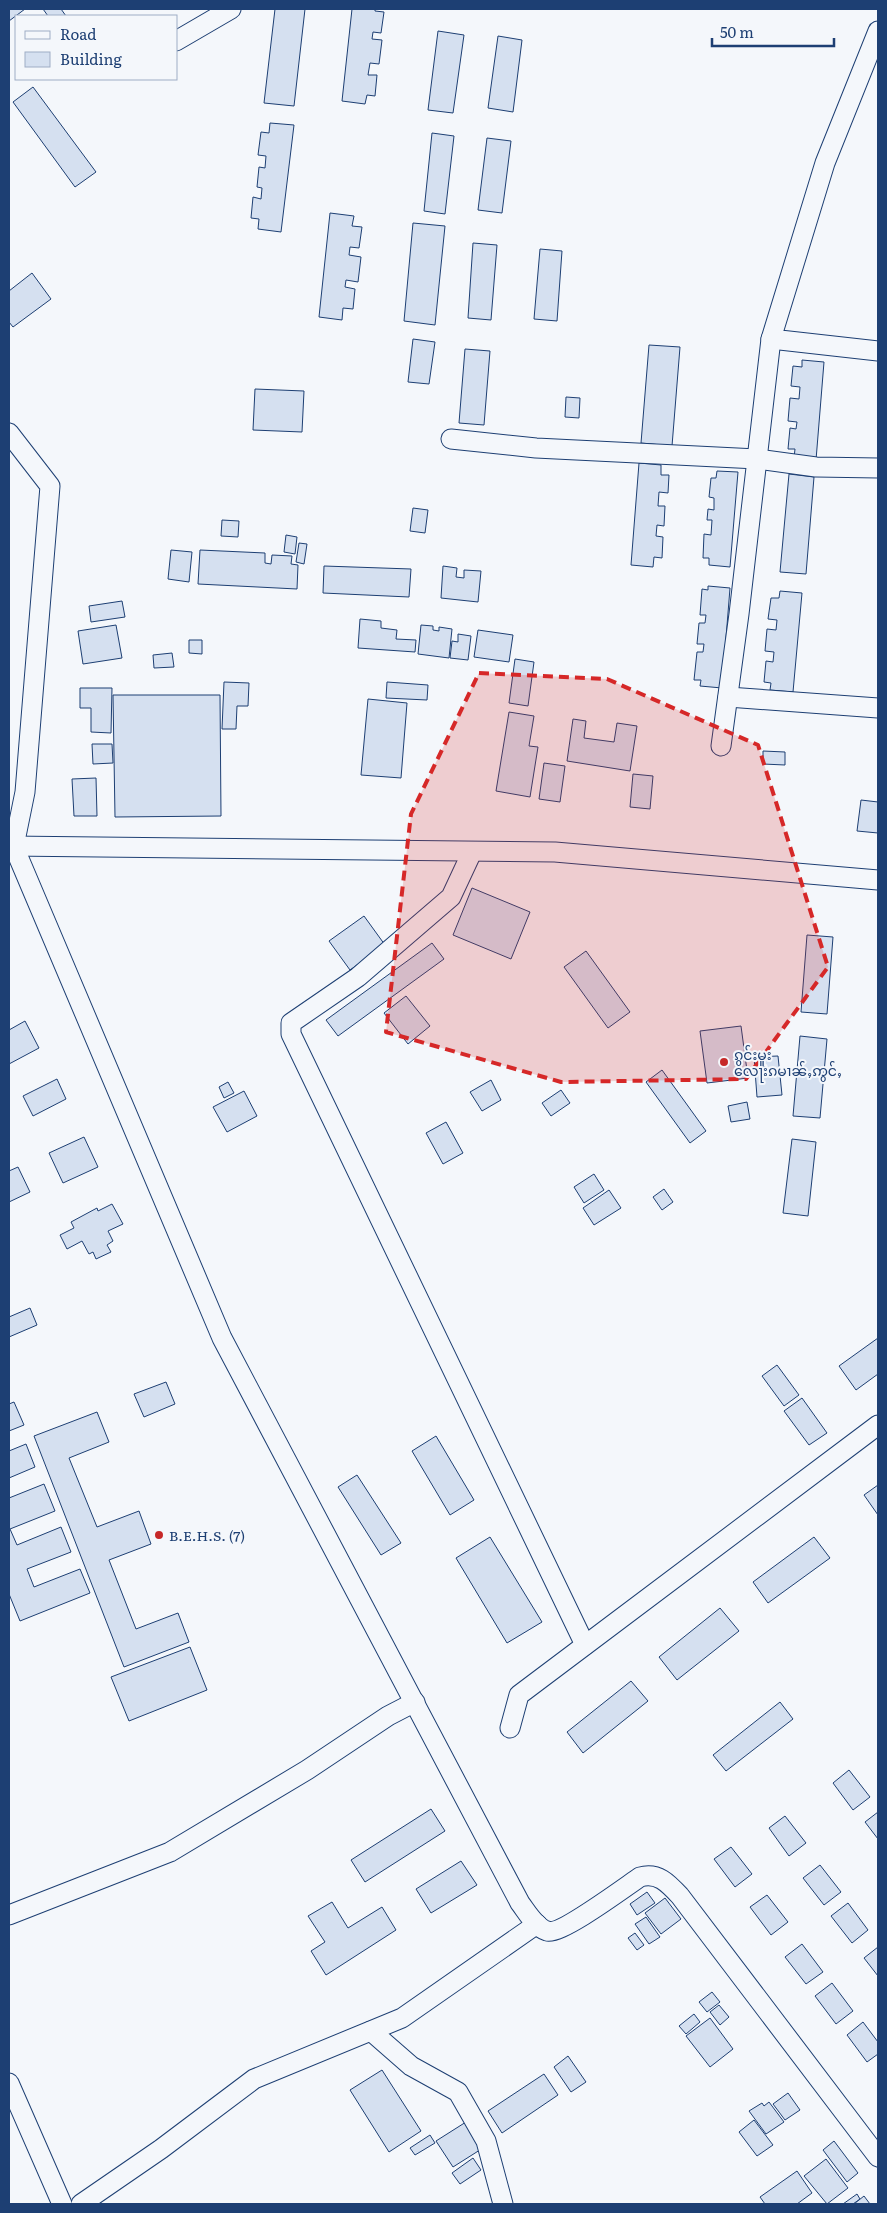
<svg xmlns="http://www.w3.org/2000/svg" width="887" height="2213" viewBox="0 0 887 2213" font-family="Literata,'Noto Sans Myanmar',serif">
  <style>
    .building { fill: #d5e0f0; stroke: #1d3f73 }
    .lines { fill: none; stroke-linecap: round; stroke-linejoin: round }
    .minor-casing { stroke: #1d3f73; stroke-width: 21 }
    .minor { stroke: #f4f7fb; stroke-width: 19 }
    .marked { fill: #d62828; fill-opacity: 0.2; stroke: #d62828; stroke-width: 4; stroke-dasharray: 10 6; stroke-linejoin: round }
    .poi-dot { fill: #c62828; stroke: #f4f7fb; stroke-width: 2 }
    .labels { text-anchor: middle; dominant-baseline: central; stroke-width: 4; stroke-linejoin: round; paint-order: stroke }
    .poi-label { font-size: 14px; fill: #1d3f73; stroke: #f4f7fb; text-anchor: start }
  </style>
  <rect width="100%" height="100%" fill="#f4f7fb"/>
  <g class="building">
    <polygon points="9,9 25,9 9,21"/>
    <polygon points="43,9 61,9 66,16 48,16"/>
    <polygon points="275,9 305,9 294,106 264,103"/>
    <polygon points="352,9 375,9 375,11 384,12 381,33 373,32 372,39 382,40 379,64 370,63 368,75 377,75 375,96 367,95 365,104 342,101"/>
    <polygon points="438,31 464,35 453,113 428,110"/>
    <polygon points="498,36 522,40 513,112 488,108"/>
    <polygon points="33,87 96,172 75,187 13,102"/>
    <polygon points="270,123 294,125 281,232 258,229 259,219 251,218 253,197 261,199 262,188 257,187 259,167 265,168 266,156 258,155 261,132 269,133"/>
    <polygon points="432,133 454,136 445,214 424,211"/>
    <polygon points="487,138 511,141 502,213 478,210"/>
    <polygon points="330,213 354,216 352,226 362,227 359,248 350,247 349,255 361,257 358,282 346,280 345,287 355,289 353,309 343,308 342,320 319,317"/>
    <polygon points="413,223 445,226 435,325 404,321"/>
    <polygon points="473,243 497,245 491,320 468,318"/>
    <polygon points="540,249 562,251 557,321 534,319"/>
    <polygon points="32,273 51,299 13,327 9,322 9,291"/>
    <polygon points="413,339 435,342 429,384 408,382"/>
    <polygon points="649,345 680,347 672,446 641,443"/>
    <polygon points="465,349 490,351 484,425 459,423"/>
    <polygon points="802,360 824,362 816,460 794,458 795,449 788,449 790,428 796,429 797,422 788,421 790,398 799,399 800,387 791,386 793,366 802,367"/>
    <polygon points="255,389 304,391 302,432 253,430"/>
    <polygon points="566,397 580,398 579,418 565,417"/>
    <polygon points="639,463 661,465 661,475 669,475 668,493 659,492 658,506 665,506 664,526 657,525 656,536 663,537 662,558 654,557 653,567 631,565"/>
    <polygon points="717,471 738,472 730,567 709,565 709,558 703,558 704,534 711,535 712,520 707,520 708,509 714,510 714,498 709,497 711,478 716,478"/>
    <polygon points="789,474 814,477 806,574 780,572"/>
    <polygon points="413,508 428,510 425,533 410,531"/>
    <polygon points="222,520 239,521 238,537 221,536"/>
    <polygon points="286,535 297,537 295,554 284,552"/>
    <polygon points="299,543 307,544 304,564 296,562"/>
    <polygon points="171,550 192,552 189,582 168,579"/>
    <polygon points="200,550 265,553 265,563 271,564 272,555 292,556 291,564 298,565 297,589 198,584"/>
    <polygon points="324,566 411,569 409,597 323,593"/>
    <polygon points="443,566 457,568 456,577 464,578 464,570 481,571 478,602 441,598"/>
    <polygon points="708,586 730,588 722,688 700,686 701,680 694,680 697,652 703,652 704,644 697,644 699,623 705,623 706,615 700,615 702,589 708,590"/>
    <polygon points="780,591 802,593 793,692 770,690 771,683 764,682 766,661 773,662 774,652 765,651 767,629 776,630 777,620 768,619 771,598 779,598"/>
    <polygon points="122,601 125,617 91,622 89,606"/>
    <polygon points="360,619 381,621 381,628 397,630 396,639 416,640 415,652 358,648"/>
    <polygon points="116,625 122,658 83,664 78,631"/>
    <polygon points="421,625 433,626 433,630 439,631 439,627 452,629 449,658 418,654"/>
    <polygon points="478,630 513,635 509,662 474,657"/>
    <polygon points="458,634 471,636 468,660 450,658 452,641 458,642"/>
    <polygon points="189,640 202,640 202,654 189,653"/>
    <polygon points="172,653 174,667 154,668 153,655"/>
    <polygon points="515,659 534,662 528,706 509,703"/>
    <polygon points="224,682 249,683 248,706 237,706 236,729 222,729"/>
    <polygon points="387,682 428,685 427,700 386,698"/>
    <polygon points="80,688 112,688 111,733 91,732 91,708 80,708"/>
    <polygon points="113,695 220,695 221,816 115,817"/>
    <polygon points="368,699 407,703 401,778 361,775"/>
    <polygon points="509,712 534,716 529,746 538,747 530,797 496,791"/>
    <polygon points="573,719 586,721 584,738 614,742 617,723 637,726 630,771 567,761"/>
    <polygon points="92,744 112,744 113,763 93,764"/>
    <polygon points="763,751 785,752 785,765 763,764"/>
    <polygon points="544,763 565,766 560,802 539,799"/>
    <polygon points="633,774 653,776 650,809 630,807"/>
    <polygon points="96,778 97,816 74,816 72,779"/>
    <polygon points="861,800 878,802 878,833 857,831"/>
    <polygon points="472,888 530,912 511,959 453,935"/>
    <polygon points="364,916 385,945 350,970 329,941"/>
    <polygon points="807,935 833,937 827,1014 801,1012"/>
    <polygon points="432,943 444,959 338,1036 326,1020"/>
    <polygon points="586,951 630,1012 608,1028 564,967"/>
    <polygon points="406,996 430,1026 408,1044 384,1013"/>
    <polygon points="25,1021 39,1048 9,1064 9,1030"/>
    <polygon points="741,1026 748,1078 707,1083 700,1031"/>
    <polygon points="800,1036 827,1039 820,1118 793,1116"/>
    <polygon points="778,1056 782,1095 757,1097 754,1057"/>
    <polygon points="662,1070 706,1131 690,1143 646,1082"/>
    <polygon points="57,1079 66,1099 33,1116 23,1096"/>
    <polygon points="491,1080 501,1100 482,1111 470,1092"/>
    <polygon points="228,1082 234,1093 224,1098 219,1087"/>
    <polygon points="561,1090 570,1103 551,1116 542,1103"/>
    <polygon points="244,1091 257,1116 227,1132 213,1107"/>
    <polygon points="747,1102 750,1119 731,1122 728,1106"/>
    <polygon points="446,1122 463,1153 443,1164 426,1133"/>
    <polygon points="84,1137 98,1167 63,1183 49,1153"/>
    <polygon points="792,1139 816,1142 808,1216 783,1213"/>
    <polygon points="18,1167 30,1192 9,1202 9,1171"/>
    <polygon points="594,1174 604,1190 584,1203 574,1187"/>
    <polygon points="664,1189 673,1202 662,1210 653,1197"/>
    <polygon points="609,1190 621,1208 594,1225 583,1208"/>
    <polygon points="112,1204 123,1224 108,1231 113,1241 107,1245 111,1252 96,1259 93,1252 89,1254 82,1241 67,1249 60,1235 74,1228 71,1222 97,1208 98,1211"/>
    <polygon points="30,1308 37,1325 9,1337 9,1317"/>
    <polygon points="878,1338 878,1374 856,1390 839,1366"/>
    <polygon points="777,1365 799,1395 784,1406 762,1376"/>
    <polygon points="166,1382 175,1404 144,1417 134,1394"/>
    <polygon points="802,1398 827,1433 809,1445 784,1411"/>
    <polygon points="14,1402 24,1425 9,1431 9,1404"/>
    <polygon points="97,1412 109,1442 69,1458 97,1527 139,1511 151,1544 109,1560 136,1629 178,1613 189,1642 124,1667 34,1436"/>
    <polygon points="436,1436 474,1500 450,1515 412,1451"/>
    <polygon points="26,1444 35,1467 9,1478 9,1451"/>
    <polygon points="357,1475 401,1543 381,1555 338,1487"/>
    <polygon points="44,1484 55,1511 10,1529 17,1545 61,1527 71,1552 27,1569 34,1587 80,1569 90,1593 20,1621 9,1594 9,1498"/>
    <polygon points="878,1485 878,1515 864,1495"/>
    <polygon points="490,1537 542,1622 507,1643 456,1558"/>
    <polygon points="814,1537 830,1558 768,1603 753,1582"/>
    <polygon points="720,1608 739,1631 677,1680 659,1657"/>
    <polygon points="190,1647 207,1690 129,1721 111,1677"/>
    <polygon points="631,1681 648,1701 583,1753 567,1732"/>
    <polygon points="780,1702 793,1719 726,1771 713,1755"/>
    <polygon points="849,1770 870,1797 853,1810 833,1783"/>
    <polygon points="431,1809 445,1831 365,1882 351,1860"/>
    <polygon points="878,1812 878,1839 865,1822"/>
    <polygon points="785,1816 806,1843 789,1856 769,1828"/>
    <polygon points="731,1847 752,1874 735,1887 714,1859"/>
    <polygon points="461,1861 477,1885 431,1913 416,1889"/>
    <polygon points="820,1865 841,1892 824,1905 803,1878"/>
    <polygon points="647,1892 655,1903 637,1915 630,1904"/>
    <polygon points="767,1895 788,1922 771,1935 750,1907"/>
    <polygon points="665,1898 681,1919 661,1934 645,1913"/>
    <polygon points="332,1902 348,1928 382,1907 396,1930 326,1975 311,1951 325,1942 308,1916"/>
    <polygon points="848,1903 868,1930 852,1943 831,1916"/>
    <polygon points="646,1917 660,1937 649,1944 635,1924"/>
    <polygon points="635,1933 644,1945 637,1950 628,1938"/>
    <polygon points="802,1944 823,1972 806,1984 785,1957"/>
    <polygon points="878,1947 878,1976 864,1958"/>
    <polygon points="832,1983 853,2011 836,2024 815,1996"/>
    <polygon points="712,1992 720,2002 707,2012 699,2002"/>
    <polygon points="719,2005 729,2017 720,2025 710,2012"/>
    <polygon points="694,2014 700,2022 686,2034 679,2026"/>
    <polygon points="710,2018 733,2049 710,2067 686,2036"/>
    <polygon points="863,2022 878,2042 878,2054 867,2062 847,2035"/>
    <polygon points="568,2056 586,2082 571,2092 554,2067"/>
    <polygon points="382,2070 421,2131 389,2152 350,2090"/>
    <polygon points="544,2074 558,2095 502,2133 488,2111"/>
    <polygon points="788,2093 800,2110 785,2120 773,2104"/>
    <polygon points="769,2102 784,2122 766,2134 749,2111 762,2103 764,2106"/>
    <polygon points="754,2120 773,2145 757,2156 739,2132"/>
    <polygon points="466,2122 483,2148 453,2167 436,2141"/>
    <polygon points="430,2135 435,2143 415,2155 410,2148"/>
    <polygon points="834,2141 858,2173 847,2182 823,2150"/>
    <polygon points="473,2158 481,2170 460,2184 452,2173"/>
    <polygon points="826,2159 848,2188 827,2204 804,2176"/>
    <polygon points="797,2171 812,2193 797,2204 765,2204 760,2197"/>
    <polygon points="857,2194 860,2199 853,2204 843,2204"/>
    <polygon points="864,2196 870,2204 854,2204"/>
  </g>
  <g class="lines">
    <defs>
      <g id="minor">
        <polyline points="878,31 825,163 771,339 878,351"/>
        <polyline points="176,41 231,9"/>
        <polyline points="9,433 50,486 25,792 14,846"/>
        <polyline points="451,439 536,448 757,459 816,467 878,468"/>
        <polyline points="728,697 878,708"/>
        <polyline points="721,746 739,614 771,339"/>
        <path d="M9,835l213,503 298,565c7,9 15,24 27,28 14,4 78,-44 93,-54 18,-5 28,6 40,19l198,261"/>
        <polyline points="9,846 555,852 878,880"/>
        <polyline points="472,852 451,897 358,977 291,1023 291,1034 585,1645"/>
        <polyline points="510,1728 519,1695 878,1425"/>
        <polyline points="9,1915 170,1852 307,1770 388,1716 415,1702"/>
        <polyline points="371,2031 411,2066 458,2092 486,2141 503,2204"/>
        <polyline points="9,2083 62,2204"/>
        <polyline points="81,2204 161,2149 254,2079 402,2018 537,1924"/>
      </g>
    </defs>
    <use href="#minor" class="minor-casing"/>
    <use href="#minor" class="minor"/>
  </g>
  <path class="marked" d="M479,673l128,6 151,66 70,222 -82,112 -185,3 -175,-50 25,-218z"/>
  <g class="poi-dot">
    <circle cx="724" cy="1062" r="5"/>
    <circle cx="159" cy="1535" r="5"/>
  </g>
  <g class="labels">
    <g class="poi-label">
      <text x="734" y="1054">ၵွင်းမူး<tspan x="734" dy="16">လေႃးၵမၢၼ်ႇဢွင်ႇ</tspan></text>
      <text x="169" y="1535">B.E.H.S. (7)</text>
    </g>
  </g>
  <rect width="887" height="2213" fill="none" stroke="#1d3f73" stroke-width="20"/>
  <rect x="15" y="15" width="162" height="65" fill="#f4f7fb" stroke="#9eadc5"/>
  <rect x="25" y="31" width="25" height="8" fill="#f4f7fb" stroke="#9eadc5"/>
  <text x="60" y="40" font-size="15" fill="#1d3f73">Road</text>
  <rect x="25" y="52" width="25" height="15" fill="#d5e0f0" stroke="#9eadc5"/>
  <text x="60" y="65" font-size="15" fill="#1d3f73">Building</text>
  <path d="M712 38v8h122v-8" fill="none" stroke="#1d3f73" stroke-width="2.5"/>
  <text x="720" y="38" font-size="15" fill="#1d3f73" stroke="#f4f7fb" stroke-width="4" paint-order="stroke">50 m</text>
</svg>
